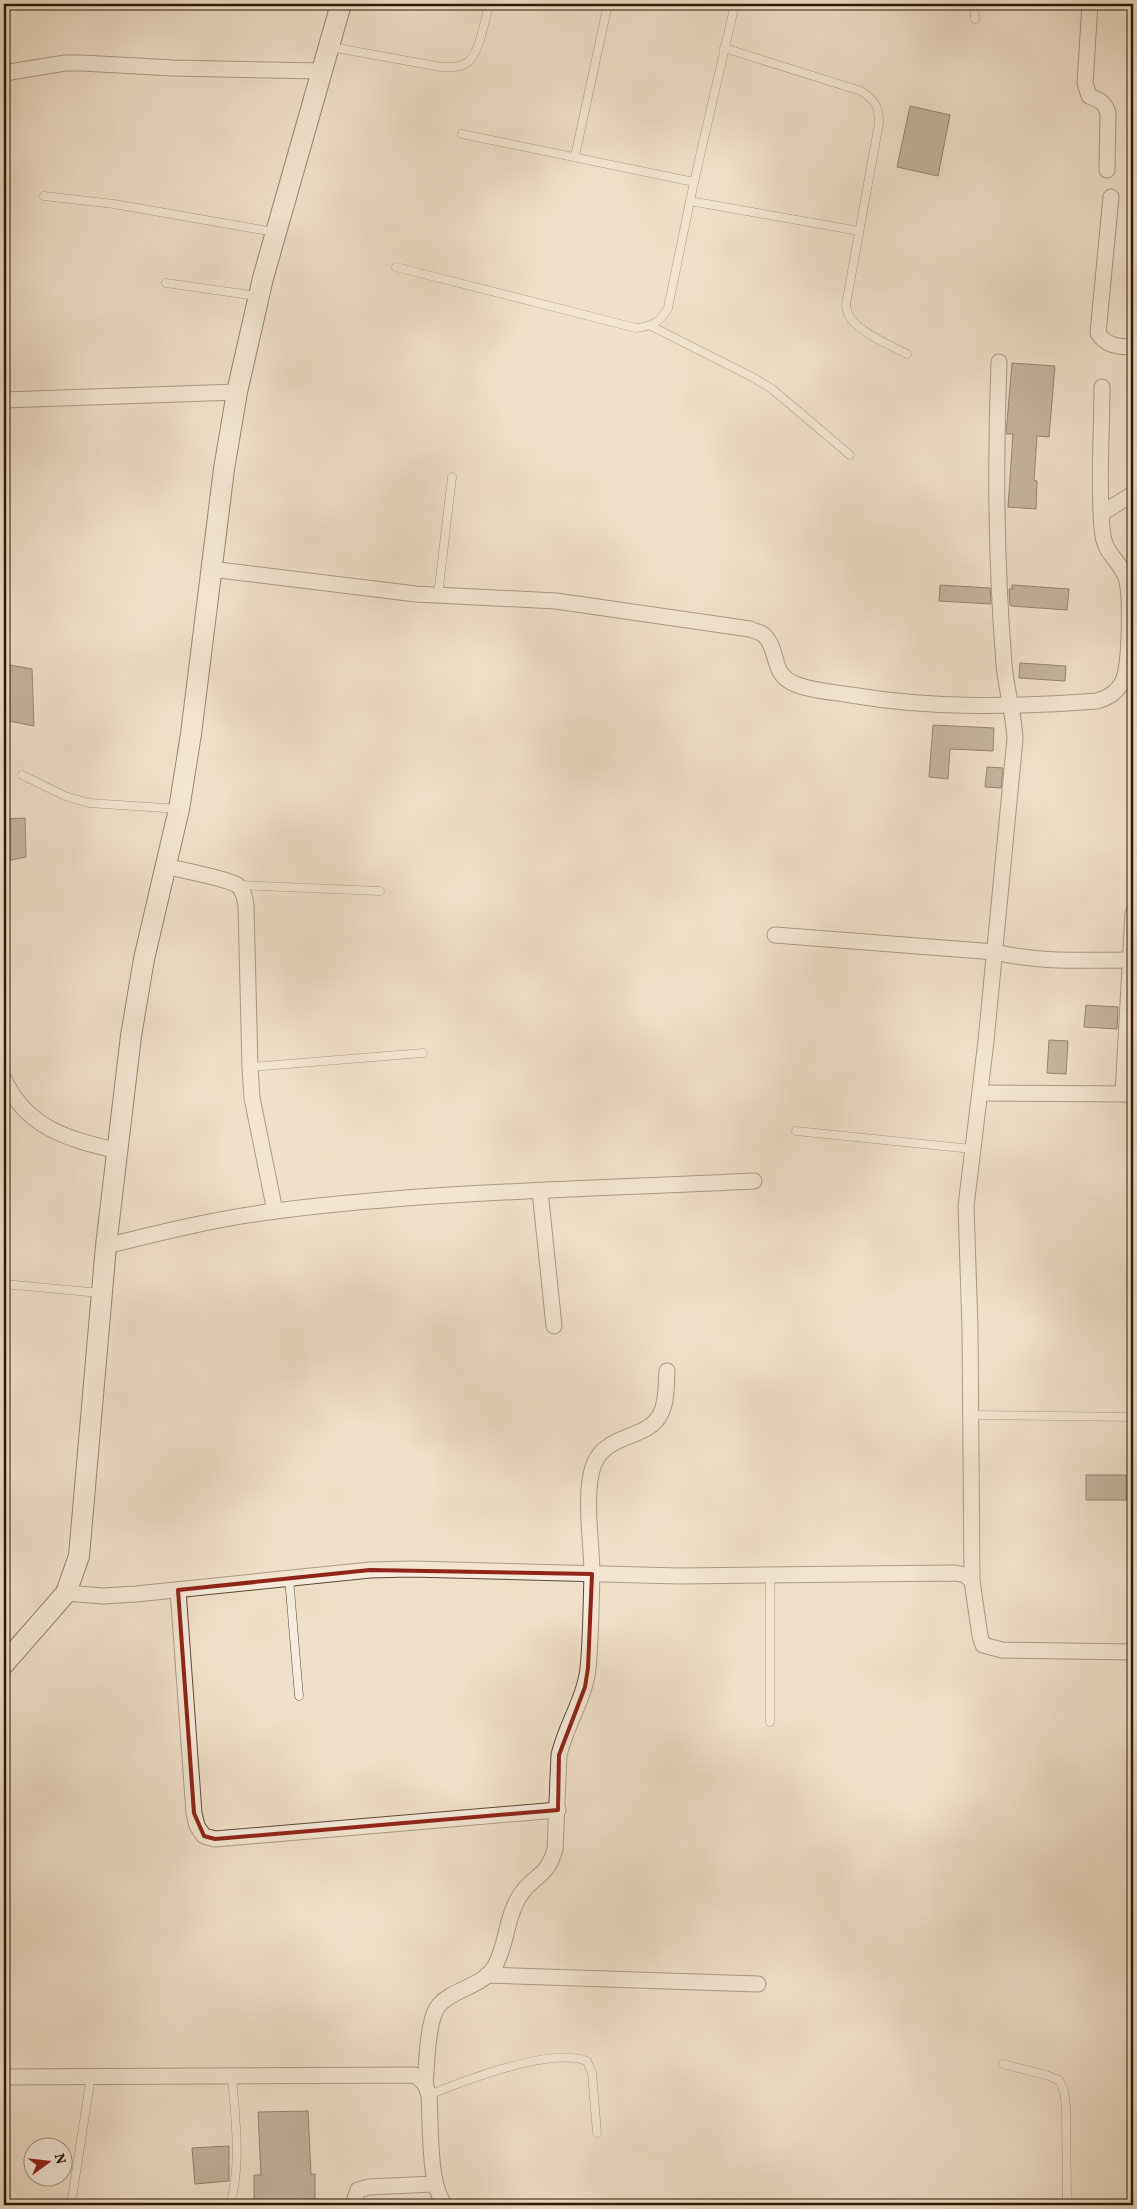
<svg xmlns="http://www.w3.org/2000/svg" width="1137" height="2209" viewBox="0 0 1137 2209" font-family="Vollkorn,serif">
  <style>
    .building { fill: #92806d; stroke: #2c1809 }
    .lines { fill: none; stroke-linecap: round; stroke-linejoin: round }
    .lane-casing { stroke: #5d4a39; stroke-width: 9 }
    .street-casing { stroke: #5d4a39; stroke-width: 17 }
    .secondary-casing { stroke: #2c1809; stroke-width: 22 }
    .lane { stroke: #f6ebdc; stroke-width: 8 }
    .street { stroke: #f6ebdc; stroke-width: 15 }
    .secondary { stroke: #f6ebdc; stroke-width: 20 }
    .marked { fill: none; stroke: #8f2418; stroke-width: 4; stroke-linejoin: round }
  </style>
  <rect width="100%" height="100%" fill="#f1e0c9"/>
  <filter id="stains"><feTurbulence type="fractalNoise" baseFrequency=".004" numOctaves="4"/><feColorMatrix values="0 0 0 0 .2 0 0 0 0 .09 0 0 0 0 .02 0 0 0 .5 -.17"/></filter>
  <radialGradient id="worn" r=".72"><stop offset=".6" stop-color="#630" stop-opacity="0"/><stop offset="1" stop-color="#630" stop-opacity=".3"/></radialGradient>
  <g class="building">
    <polygon points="910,106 950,115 938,176 897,167"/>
    <polygon points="1012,363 1055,366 1049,437 1037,436 1034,480 1037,481 1036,509 1008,507 1013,434 1006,434"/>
    <polygon points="940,585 990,588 991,604 939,601"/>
    <polygon points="1012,585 1069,589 1067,610 1011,606 1010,605 1009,589 1012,589"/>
    <polygon points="1020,663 1066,666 1065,681 1019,678"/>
    <polygon points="4,664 32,669 34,726 4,720"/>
    <polygon points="933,725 994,728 993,751 950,749 948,779 929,777"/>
    <polygon points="987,767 1003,768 1001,788 985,787"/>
    <polygon points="25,818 26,857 6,861 5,819"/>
    <polygon points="1086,1005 1118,1007 1117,1029 1084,1027"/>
    <polygon points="1049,1040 1068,1041 1066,1074 1047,1073"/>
    <rect x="1086" y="1475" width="40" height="25"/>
    <polygon points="308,2111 311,2174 315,2174 315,2205 254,2205 254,2175 261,2175 258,2112"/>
    <polygon points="229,2146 229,2181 195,2184 192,2148"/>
  </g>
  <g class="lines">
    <defs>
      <g id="lane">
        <polyline points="974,4 975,19"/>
        <path d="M331,47l110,20c8,0 20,1 27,-5 12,-10 17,-43 21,-58"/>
        <path d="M724,48l137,43c14,9 18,16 18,32l-32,176c-1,3 -1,8 0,12 5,19 43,34 60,43"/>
        <polyline points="462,134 694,182"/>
        <polyline points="575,156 608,4"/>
        <polyline points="44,196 114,204 274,232"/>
        <polyline points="690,201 859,231"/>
        <path d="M396,267l240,61c16,-2 24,-5 32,-20l26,-126 41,-178"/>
        <polyline points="166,283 257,296"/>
        <polyline points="651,326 754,378 772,389 850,455"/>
        <polyline points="438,595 452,477"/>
        <polyline points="22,775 65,796 89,803 179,809"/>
        <polyline points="239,885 380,891"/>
        <polyline points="250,1067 423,1053"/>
        <polyline points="796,1131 972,1149"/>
        <polyline points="4,1284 100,1293"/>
        <polyline points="970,1415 1133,1417"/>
        <polyline points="289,1578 299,1696"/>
        <polyline points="770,1722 770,1576"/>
        <polyline points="1003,2064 1046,2075 1059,2080 1064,2091 1066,2107 1067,2205"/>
        <path d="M429,2095c37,-15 121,-48 158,-34l5,12 5,60"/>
        <polyline points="71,2205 91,2076"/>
        <path d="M230,2205c12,-42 5,-86 2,-130"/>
      </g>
      <g id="street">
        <path d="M1090,4l-5,79 4,13c10,4 16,6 19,17l-1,57"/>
        <polyline points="4,76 10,72 65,63 82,63 173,68 322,71"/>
        <path d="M1111,197l-13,136c8,13 21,14 35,14"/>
        <polyline points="4,400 237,392"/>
        <polyline points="1102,513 1133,494"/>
        <path d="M211,569l205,25 140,7 194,28c4,2 10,3 14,6 16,16 6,39 31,49 17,7 38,8 56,11 82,14 164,12 246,6 13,-4 20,-9 26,-20 7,-15 9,-91 2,-106 -10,-20 -21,-21 -23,-47 -4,-46 0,-94 0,-141"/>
        <path d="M165,866c15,4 61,12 72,19 7,5 8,14 9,21l4,161 2,31 23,113"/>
        <path d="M775,935l220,17c46,11 91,8 138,8"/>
        <path d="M4,1079c23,50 65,60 114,72"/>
        <polyline points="981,1093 1132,1094"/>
        <polyline points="1123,1094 1133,913"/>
        <polyline points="540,1191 554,1326"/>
        <path d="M106,1246c56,-14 113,-28 170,-35 158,-20 319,-22 478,-30"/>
        <path d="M972,1581l-2,-253 -4,-122 20,-165 29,-302c-1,-25 -9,-50 -11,-75 -8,-101 -9,-201 -5,-302"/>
        <polyline points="178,1590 194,1813 197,1826 204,1836 215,1839 558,1810"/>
        <polyline points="66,1593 103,1596 136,1594 370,1570 411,1569 680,1576 955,1573 965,1575 972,1581 980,1636 983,1645 1002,1650 1133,1652"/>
        <polyline points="487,1975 758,1984"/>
        <path d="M4,2077l411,-2 10,9 4,11c2,27 -1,90 16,110"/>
        <path d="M425,2084c2,-19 2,-65 14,-79 15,-17 44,-18 56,-39 12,-22 11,-48 24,-69 13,-22 28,-18 36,-48l4,-94c7,-30 25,-55 29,-86 3,-31 3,-64 4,-95 0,-30 -9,-82 2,-110 13,-32 55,-24 67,-51 6,-12 5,-29 6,-42"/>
        <polyline points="353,2205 358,2190 369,2187 434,2184"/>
      </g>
      <polyline id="secondary" points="4,1664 66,1593 79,1556 106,1246 131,1036 144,959 179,809 191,734 224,469 237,392 263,278 341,4"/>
    </defs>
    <use href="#lane" class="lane-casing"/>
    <use href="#street" class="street-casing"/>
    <use href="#secondary" class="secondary-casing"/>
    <use href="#lane" class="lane"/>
    <use href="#street" class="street"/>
    <use href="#secondary" class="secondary"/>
  </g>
  <path d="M0 0H1137V2209H0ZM370,1570l222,4 -4,94 -3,19 -26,68 -1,55 -343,29 -11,-3 -10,-23 -16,-223z" fill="#f1e0c9" fill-opacity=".55" fill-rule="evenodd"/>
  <path class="marked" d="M370,1570l222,4 -4,94 -3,19 -26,68 -1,55 -343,29 -11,-3 -10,-23 -16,-223z"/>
  <rect width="1137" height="2209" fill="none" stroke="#f1e0c9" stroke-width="20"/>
  <rect x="5" y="5" width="1127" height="2199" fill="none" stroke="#2c1809" stroke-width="2.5"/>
  <rect x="10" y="10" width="1117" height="2189" fill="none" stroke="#2c1809"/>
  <g transform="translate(48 2162) rotate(75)"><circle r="24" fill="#f6ebdc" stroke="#a59788"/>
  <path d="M0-4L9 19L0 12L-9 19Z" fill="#8f2418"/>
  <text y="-8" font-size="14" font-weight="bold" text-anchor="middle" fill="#2c1809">N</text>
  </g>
  <rect width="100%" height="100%" filter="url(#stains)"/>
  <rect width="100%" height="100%" fill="url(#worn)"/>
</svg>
